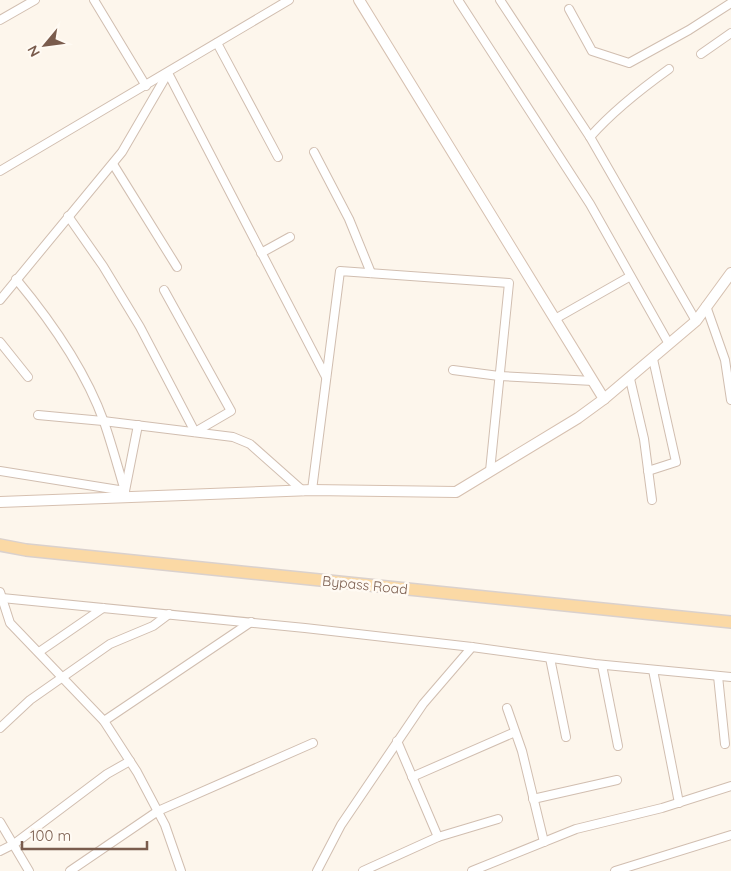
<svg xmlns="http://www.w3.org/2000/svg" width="731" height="871" viewBox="0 0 731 871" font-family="Quicksand,sans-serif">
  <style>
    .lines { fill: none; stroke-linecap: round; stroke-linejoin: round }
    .street-casing { stroke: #d1beb0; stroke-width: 10 }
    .secondary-casing { stroke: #d6c0b0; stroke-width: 12 }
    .primary-casing { stroke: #dad1cd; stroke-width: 14 }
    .street { stroke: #fff; stroke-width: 8 }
    .secondary { stroke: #fff; stroke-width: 10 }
    .primary { stroke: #fbd9a5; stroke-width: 11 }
    .labels { text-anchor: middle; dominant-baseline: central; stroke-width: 5; stroke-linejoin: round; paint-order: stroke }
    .street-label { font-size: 14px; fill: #7a5c4d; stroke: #fffaf3 }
  </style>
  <rect width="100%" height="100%" fill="#fdf6ec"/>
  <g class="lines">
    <defs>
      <g id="street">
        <polyline points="94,0 146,86"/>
        <polyline points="458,0 590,204 669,344"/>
        <polyline points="500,0 590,137 696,321"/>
        <polyline points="569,9 592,51 629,63 689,30 731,3"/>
        <polyline points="0,20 35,0"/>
        <polyline points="217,43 278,157"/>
        <polyline points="701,54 731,33"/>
        <polyline points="168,73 326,377"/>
        <path d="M590,137c23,-26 51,-48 79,-68"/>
        <polyline points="314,152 349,219 371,273"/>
        <polyline points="113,164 177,267"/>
        <polyline points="0,171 289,0"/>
        <polyline points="68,216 103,266 140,327 195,432 231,411 164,290"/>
        <polyline points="261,253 290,237"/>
        <path d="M16,279c35,42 69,90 88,143 8,23 14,46 21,69l-1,6"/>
        <polyline points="0,300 122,152 168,73"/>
        <polyline points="706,306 725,360 731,400"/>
        <polyline points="555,319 629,277"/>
        <polyline points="0,342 28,377"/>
        <polyline points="453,370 499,376 593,381"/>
        <polyline points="630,379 644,439 652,500"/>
        <polyline points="38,415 103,421 233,437 250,444 303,491"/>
        <polyline points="0,471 125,491 138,425"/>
        <polyline points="648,471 676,462 653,359"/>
        <polyline points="312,490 340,271 509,283 490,471"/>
        <polyline points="0,592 10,623 104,721 137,772 165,825 181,871"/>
        <polyline points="2,598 305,628 472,647 595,664 731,677"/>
        <polyline points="39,652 103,608"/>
        <polyline points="550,658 566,737"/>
        <polyline points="602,665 618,746"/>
        <polyline points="653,670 679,803"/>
        <polyline points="718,676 725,744"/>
        <polyline points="507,708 522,751 544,842"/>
        <polyline points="104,721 251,622"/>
        <polyline points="0,728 30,700 110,644 153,626 169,614"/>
        <polyline points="397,741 438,837"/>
        <polyline points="412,777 515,732"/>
        <polyline points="533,799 617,780"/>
        <polyline points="0,822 29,871"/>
        <polyline points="0,851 14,844 107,774 130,761"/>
        <polyline points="70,871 158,811 313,743"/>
        <polyline points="317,871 341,825 423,704 472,647"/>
        <polyline points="363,871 438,837 498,819"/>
        <polyline points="472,871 576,829 662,808 731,786"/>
        <polyline points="615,871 731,835"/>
      </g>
      <g id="secondary">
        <polyline points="359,0 604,399"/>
        <polyline points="0,502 312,490 456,492 578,418 604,399 696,321 731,273"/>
      </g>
      <polyline id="primary" points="0,545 26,550 731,622"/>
    </defs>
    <use href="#street" class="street-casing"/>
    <use href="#secondary" class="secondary-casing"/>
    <use href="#primary" class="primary-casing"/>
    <use href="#street" class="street"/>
    <use href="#secondary" class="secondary"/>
    <use href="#primary" class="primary"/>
  </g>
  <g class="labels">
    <g class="street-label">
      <text transform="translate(365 585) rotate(6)">Bypass Road</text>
    </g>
  </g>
  <g transform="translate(45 45) rotate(241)" stroke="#fffaf3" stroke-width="4" paint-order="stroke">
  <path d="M0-4L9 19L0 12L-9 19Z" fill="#7a5c4d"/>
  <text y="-8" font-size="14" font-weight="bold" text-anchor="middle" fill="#7a5c4d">N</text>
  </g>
  <path d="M22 841v8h125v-8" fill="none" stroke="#7a5c4d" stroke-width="2.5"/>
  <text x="30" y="841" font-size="15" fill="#7a5c4d" stroke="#fffaf3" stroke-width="4" paint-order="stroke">100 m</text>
</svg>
